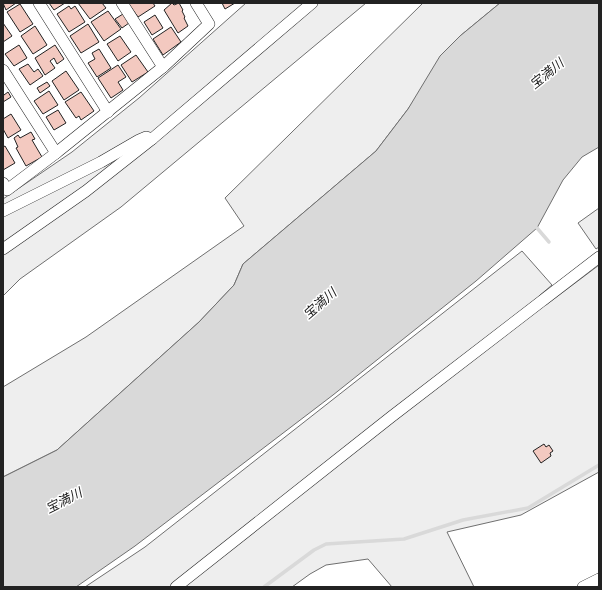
<svg xmlns="http://www.w3.org/2000/svg" width="602" height="590" viewBox="0 0 602 590" font-family="'Nunito Sans','Noto Sans JP',sans-serif">
  <style>
    .green { fill: #eee; stroke: #6f6f6f }
    .water { fill: #d9d9d9; stroke: #6f6f6f }
    .lines { fill: none; stroke-linecap: round; stroke-linejoin: round }
    .stream { stroke: #d9d9d9; stroke-width: 3.5 }
    .building { fill: #f3c9c0; stroke: #222 }
    .minor-casing { stroke: #222; stroke-width: 12 }
    .minor { stroke: #fff; stroke-width: 11 }
    .labels { text-anchor: middle; dominant-baseline: central; stroke-width: 3; stroke-linejoin: round; paint-order: stroke }
    .water-label { font-size: 13px; font-style: italic; fill: #222; stroke: #fff }
  </style>
  <rect width="100%" height="100%" fill="#fff"/>
  <g class="green">
    <polygon points="246,3 366,3 121,207 20,279 3,296 3,199 72,152 139,98"/>
    <polygon points="423,3 500,3 460,36 408,109 376,151 243,264 234,285 199,322 57,450 3,477 3,387 86,337 244,226 225,198"/>
    <polygon points="599,208 599,247 596,249 578,223"/>
    <polygon points="522,251 552,285 539,296 546,305 599,265 599,472 521,515 447,532 474,587 392,587 368,559 326,565 310,574 292,587 85,587 145,547"/>
  </g>
  <polygon class="water" points="500,3 599,3 599,147 582,157 563,180 537,228 476,281 333,395 135,546 76,587 3,587 3,477 57,450 199,322 234,285 243,264 376,151 408,109 440,56 460,36"/>
  <g class="lines">
    <g class="stream">
      <polyline points="537,228 549,242"/>
      <polyline points="264,587 314,550 326,544 404,539 463,520 528,508 599,465"/>
    </g>
  </g>
  <g class="building">
    <polygon points="3,3 16,3 6,10"/>
    <polygon points="49,3 65,3 54,10"/>
    <polygon points="78,3 102,3 106,8 90,19"/>
    <polygon points="128,3 153,3 155,6 138,17"/>
    <polygon points="172,3 174,5 179,3 183,10 182,11 185,17 184,18 188,26 178,33 164,10"/>
    <polygon points="222,3 235,3 225,9"/>
    <polygon points="20,4 33,24 20,32 7,12"/>
    <polygon points="69,6 71,9 75,6 85,22 69,32 57,14"/>
    <polygon points="108,11 121,29 104,41 91,22"/>
    <polygon points="123,14 129,23 122,28 115,19"/>
    <polygon points="155,15 163,28 152,35 144,22"/>
    <polygon points="3,23 12,36 3,42"/>
    <polygon points="88,24 99,42 81,53 70,36"/>
    <polygon points="35,26 47,45 33,54 21,36"/>
    <polygon points="171,27 181,42 163,55 153,39"/>
    <polygon points="120,36 131,52 118,61 107,44"/>
    <polygon points="19,45 27,58 14,66 5,54"/>
    <polygon points="55,45 64,59 57,64 54,58 50,61 55,68 45,75 35,58"/>
    <polygon points="99,49 111,68 97,77 88,63 95,59 92,53"/>
    <polygon points="136,55 148,72 132,82 121,65"/>
    <polygon points="28,64 34,72 38,69 43,76 30,85 19,69"/>
    <polygon points="118,65 126,77 118,82 123,90 111,98 98,78"/>
    <polygon points="66,71 79,90 64,100 52,81"/>
    <polygon points="47,82 50,86 40,93 37,88"/>
    <polygon points="49,91 58,105 43,114 34,101"/>
    <polygon points="8,92 11,97 3,102 3,93 4,95"/>
    <polygon points="81,92 94,111 81,120 79,116 76,118 65,102"/>
    <polygon points="58,110 66,123 54,130 46,117"/>
    <polygon points="11,114 21,130 8,138 3,129 3,119"/>
    <polygon points="31,132 35,139 32,140 42,157 26,166 16,148 18,147 14,138 18,135 20,138"/>
    <polygon points="5,146 15,163 3,170 3,147"/>
    <polygon points="544,444 546,447 549,445 553,451 550,453 551,456 541,463 533,451"/>
  </g>
  <g class="lines">
    <defs>
      <g id="minor">
        <polyline points="39,3 108,112"/>
        <polyline points="122,3 163,67"/>
        <polyline points="3,70 56,153"/>
        <polyline points="3,183 7,190 56,153 163,67 209,24 196,3"/>
        <polyline points="3,211 101,162 139,140 146,137 152,139"/>
        <polyline points="3,249 86,191 152,139 312,3"/>
        <polyline points="176,587 391,417 599,257"/>
        <polyline points="583,587 599,579"/>
      </g>
    </defs>
    <use href="#minor" class="minor-casing"/>
    <use href="#minor" class="minor"/>
  </g>
  <g class="labels">
    <g class="water-label">
      <text transform="translate(547 74) rotate(-39)">宝満川</text>
      <text transform="translate(320 304) rotate(-41)">宝満川</text>
      <text transform="translate(64 501) rotate(-27)">宝満川</text>
    </g>
  </g>
  <rect width="602" height="590" fill="none" stroke="#222222" stroke-width="8"/>
</svg>
